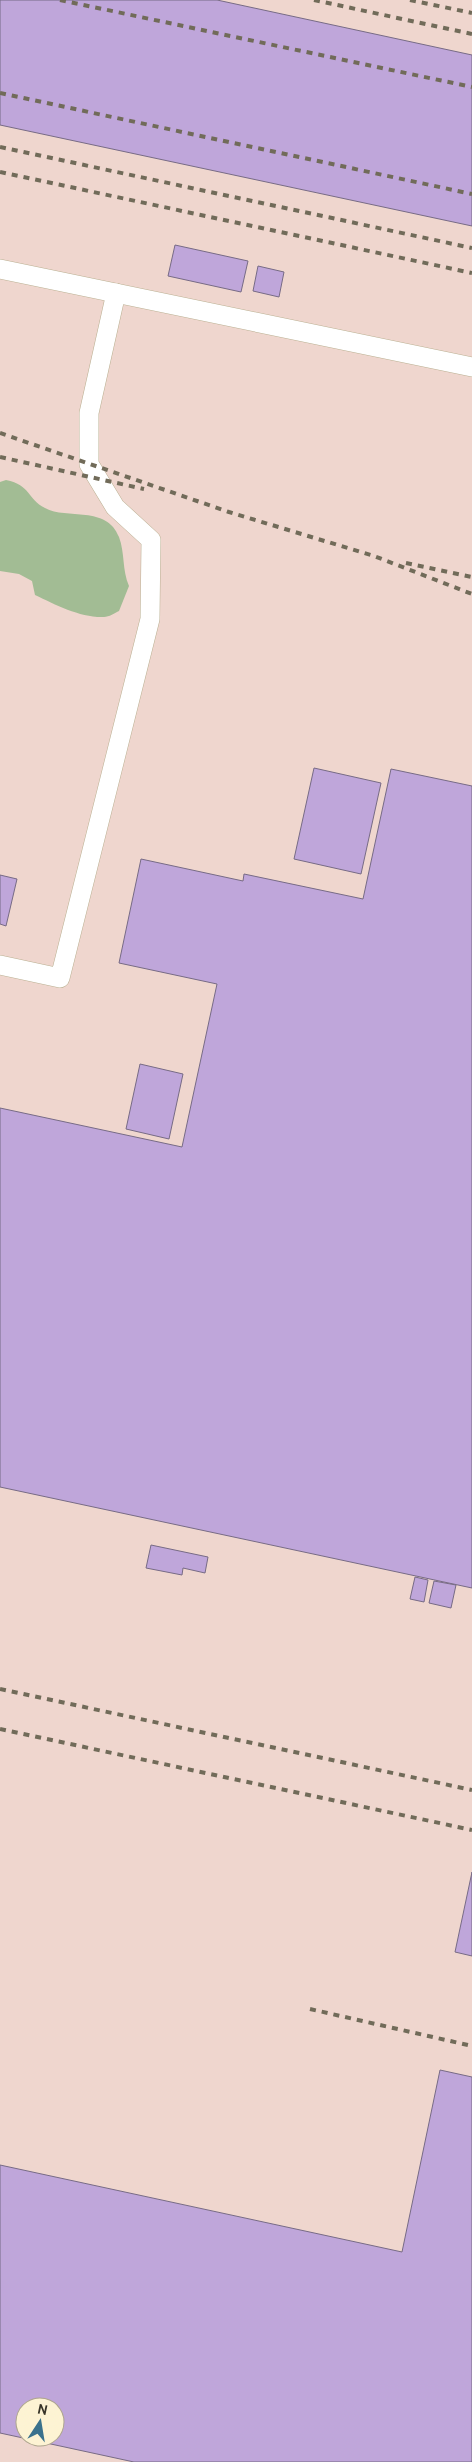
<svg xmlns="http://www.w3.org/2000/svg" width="472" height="2462" viewBox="0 0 472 2462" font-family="Cabin,sans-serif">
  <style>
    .industrial { fill: #efd6ce; fill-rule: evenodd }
    .green { fill: #a2bc94 }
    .building { fill: #bfa6da; stroke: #776b85; fill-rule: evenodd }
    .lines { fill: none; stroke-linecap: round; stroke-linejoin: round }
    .lane-casing { stroke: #bab092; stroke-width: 20 }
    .lane { stroke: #fff; stroke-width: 19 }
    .rail { stroke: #716b59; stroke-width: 4; stroke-dasharray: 6 6; stroke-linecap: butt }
  </style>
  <rect width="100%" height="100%" fill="#f0e5c6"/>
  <path class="industrial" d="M0,0h472v2462h-472zM25,2407h30v30h-30z"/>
  <path class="green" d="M6,480c25,5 21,19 39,28 22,12 62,-3 74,29 6,16 3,33 10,49l-10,25c-4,2 -10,6 -15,6 -23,1 -48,-12 -69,-22l-3,-14 -13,-7 -19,-3v-89z"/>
  <g class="building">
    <polygon points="0,0 217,0 472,55 472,226 0,125"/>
    <polygon points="175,245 248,261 241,292 168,276"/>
    <polygon points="258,266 284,272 279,297 253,291"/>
    <polygon points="314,768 381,783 361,874 294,859"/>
    <polygon points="391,769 472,786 472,1588 0,1487 0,1108 182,1147 217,984 119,963 141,859 243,881 244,874 363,899"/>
    <polygon points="0,875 17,879 6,926 0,924"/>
    <polygon points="140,1064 183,1074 169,1139 126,1129"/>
    <polygon points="151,1545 208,1557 205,1573 183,1568 182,1575 146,1568"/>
    <polygon points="415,1577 428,1580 424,1602 410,1599"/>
    <polygon points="434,1581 456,1585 451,1608 429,1603"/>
    <polygon points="472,1872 472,1956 455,1952"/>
    <path d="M440,2070l32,7v385h-338l-134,-29v-268l402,87zM25,2407h30v30h-30z"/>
  </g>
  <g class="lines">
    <defs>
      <g id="lane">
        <polyline points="0,269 472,367"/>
        <polyline points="0,965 60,978 150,619 151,540 115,507 89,464 89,413 116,293"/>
      </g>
    </defs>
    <use href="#lane" class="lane-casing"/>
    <use href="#lane" class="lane"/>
    <g class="rail">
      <polyline points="60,0 472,87"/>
      <polyline points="314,0 472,34"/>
      <polyline points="410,0 472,13"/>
      <polyline points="0,93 472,194"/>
      <polyline points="0,147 472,248"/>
      <polyline points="0,172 472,273"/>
      <polyline points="0,433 229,512 374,556 472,594"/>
      <polyline points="0,457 144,489"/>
      <polyline points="406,563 472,577"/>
      <polyline points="0,1689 472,1790"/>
      <polyline points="0,1729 472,1830"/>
      <polyline points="310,2009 472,2046"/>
    </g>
  </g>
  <g transform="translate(40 2422) rotate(12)"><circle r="24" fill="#fdf3d3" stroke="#aea68e"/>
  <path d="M0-4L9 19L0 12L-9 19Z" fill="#3a718c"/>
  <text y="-8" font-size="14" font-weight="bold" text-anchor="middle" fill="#373327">N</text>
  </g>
</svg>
